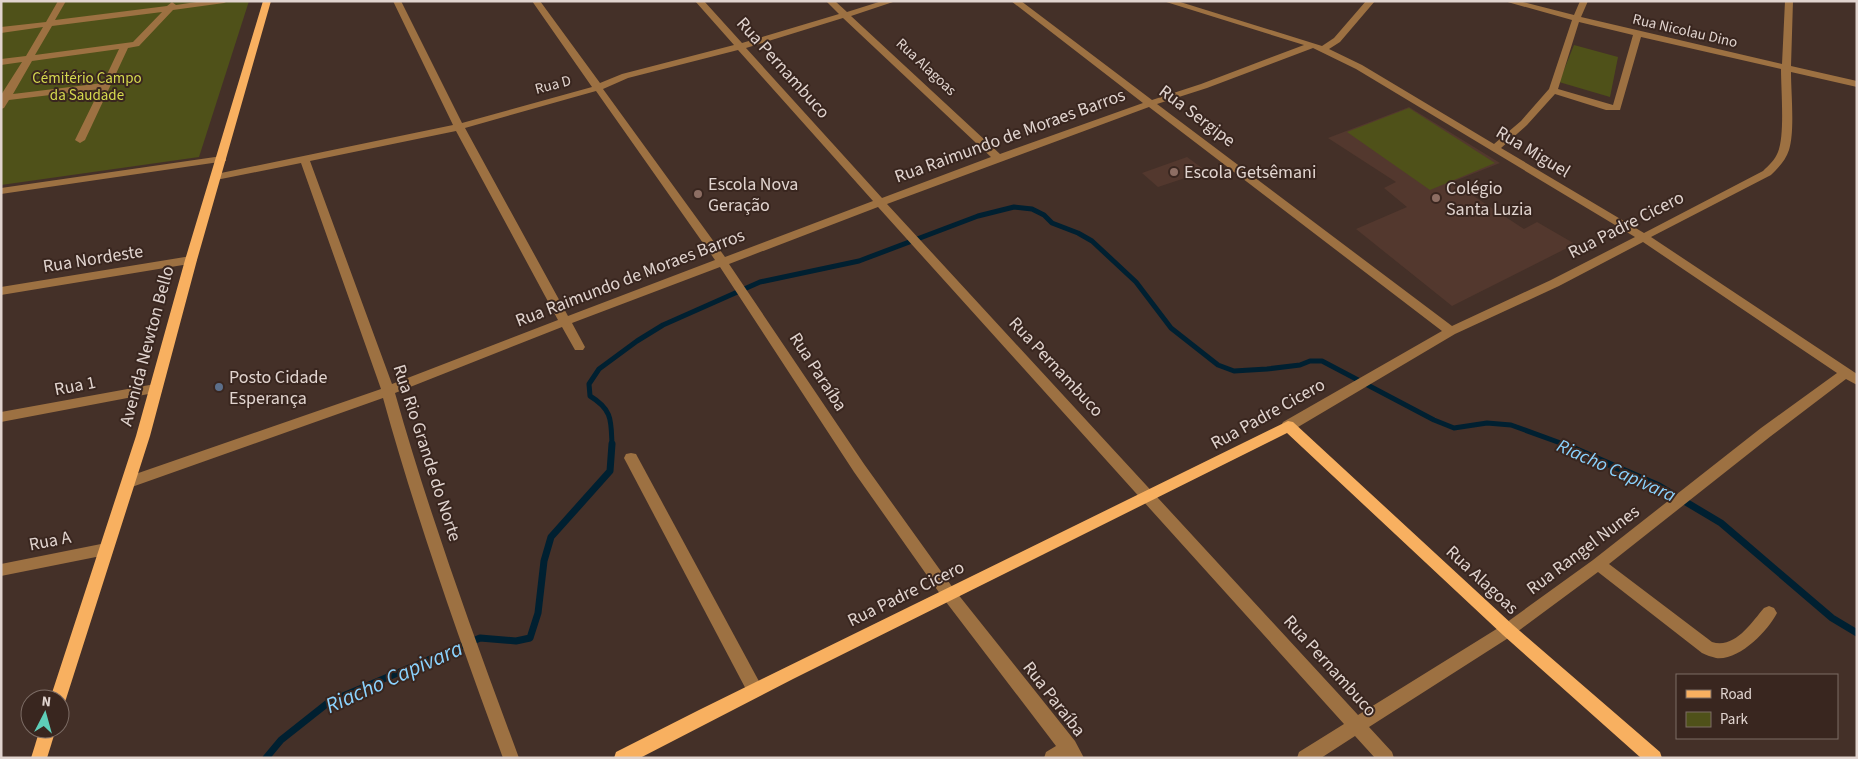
<svg xmlns="http://www.w3.org/2000/svg" width="1858" height="759" viewBox="0 0 1858 759" font-family="'Source Sans 3',sans-serif">
  <style>
    .built { fill: #53382e }
    .green { fill: #4f5119 }
    .lines { fill: none; stroke-linecap: round; stroke-linejoin: round }
    .stream-far1 { stroke: #002031; stroke-width: 5 }
    .stream { stroke: #002031; stroke-width: 7 }
    .minor { fill: #9d7142; fill-rule: evenodd }
    .major { fill: #f8b060; fill-rule: evenodd }
    .education-dot { fill: #8d6e63; stroke: #39261f; stroke-width: 2 }
    .service-dot { fill: #5c6f8a; stroke: #39261f; stroke-width: 2 }
    .labels { text-anchor: middle; dominant-baseline: central; stroke-width: 4; stroke-linejoin: round; paint-order: stroke }
    .far-street-label { font-size: 15px; fill: #e1d4cf; stroke: #39261f }
    .far-park-label { font-size: 15px; fill: #d5d94e; stroke: #39261f }
    .street-label { font-size: 18px; fill: #e1d4cf; stroke: #39261f }
    .poi-label { font-size: 18px; fill: #e1d4cf; stroke: #39261f; text-anchor: start }
    .water-label { font-size: 19px; font-style: italic; fill: #8bd3ff; stroke: #39261f }
    .near-water-label { font-size: 22px; font-style: italic; fill: #8bd3ff; stroke: #39261f }
  </style>
  <rect width="100%" height="100%" fill="#443028"/>
  <g class="built">
    <polygon points="1409,107 1500,163 1452,182 1524,229 1537,222 1575,244 1452,306 1356,229 1407,207 1384,188 1396,182 1328,138"/>
    <polygon points="1187,157 1206,171 1158,187 1142,173"/>
  </g>
  <g class="green">
    <polygon points="1,1 249,1 199,157 1,185"/>
    <polygon points="1574,45 1618,57 1610,97 1559,82"/>
    <polygon points="1409,108 1495,163 1430,190 1347,132"/>
  </g>
  <g class="lines">
    <path class="stream-far1" d="M612,445c-1,-24 1,-35 -22,-49l-1,-12 10,-15 38,-28 26,-16 97,-43 99,-21 119,-45 36,-9 18,2 12,6 8,8 26,10 14,8 44,41 35,46 47,37 16,6 33,-2 33,-4 10,-4h12l112,59 20,8 33,-5 24,2 55,20"/>
    <g class="stream">
      <polyline points="1563,444 1659,486 1721,523 1832,618 1857,633"/>
      <polyline points="266,758 281,740 329,702 480,638 516,641 530,638 538,613 544,561 551,537 610,471 612,444"/>
    </g>
    <g class="minor">
      <path d="M58,1h8l-11,19 112,-14 5,-4 4,3 27,-4h25l-4,2 -51,7 -34,36 -11,2 -43,92 -5,3 -5,-3 25,-51 -91,11 -5,8 -3,1v-14l21,-33 -21,3v-6l25,-3 17,-29 -42,6v-6l45,-5zM162,12l-29,30 -98,13 17,-29zM119,49l-16,34 -90,11 19,-33z"/>
      <path d="M393,1h8l61,122 130,-36 -60,-86h8l60,82 22,-9 112,-29 -39,-44h9l38,42 97,-29 -13,-13h9l12,11 35,-11h14l-45,15 149,138 143,-51 -132,-102h10l131,99 49,-16 103,-39 -141,-44h14l145,45 12,-8 32,-37h9l-35,41 -11,7 33,16 132,79 27,-23 28,-32 23,-69 -68,-19h15l55,14 6,-14h8l-7,16 201,47 3,-63h8l-2,65 66,15v6l-66,-15c0,21 4,59 -2,78 -3,10 -11,18 -18,25l-120,62 206,137v11l-11,-6 -75,57 -162,128 103,78c23,7 39,-19 52,-34l5,-2 5,2 3,5c-9,18 -38,48 -61,45 -4,-1 -10,-3 -14,-5l-104,-81 -85,63 -144,92 23,25 2,6h-19l-20,-22 -34,22h-24l2,-6 45,-28 -466,-517 -149,57 135,200 89,124 122,153 9,17h-40l2,-6 10,-6 -113,-148 -89,-126 -134,-205 -148,56 13,24 -2,3h-8l-13,-23 -167,66c35,124 79,244 124,365h-16c-44,-119 -86,-238 -120,-360l-254,90 -5,-2 -2,-4 2,-4 257,-89 -80,-226 -85,17 -5,-3 5,-3 237,-49zM843,18l148,139 -109,41 -136,-150zM1579,22l54,13 -20,70 -55,-16zM1641,37l140,32c0,21 4,66 -3,83 -3,8 -9,13 -15,19l-119,62 -143,-85 26,-23 28,-31 51,16h14zM1313,48l43,21 279,168 -84,43 -99,46 -295,-222 50,-16zM738,50l135,151 -148,56 -122,-168 25,-11zM596,91l119,169 -147,56 -103,-188zM1149,107l293,224 -159,91 -2,4 2,4h10l162,-96 104,-48 84,-44 194,131 -76,55 -168,132 -90,65 -145,90 -471,-511zM456,131l102,189 -166,64 -82,-223z"/>
      <polygon points="222,156 226,157 226,161 1,194 1,188"/>
      <polygon points="191,256 197,260 195,263 1,295 1,287"/>
      <polygon points="155,384 159,386 161,389 159,392 1,422 1,412"/>
      <polygon points="631,453 636,454 761,685 763,690 761,695 755,698 749,695 624,458 626,454"/>
      <polygon points="106,543 111,545 113,549 111,553 106,555 1,576 1,564"/>
    </g>
    <g class="major">
      <polygon points="263,1 271,1 197,260 150,436 66,699 64,704 60,706 60,699 50,699 136,436 185,260"/>
      <polygon points="1288,421 1293,422 1513,625 1660,752 1662,758 1641,758 1503,635 1287,433 793,679 640,758 614,758 616,752 699,710"/>
      <polygon points="40,729 56,729 47,758 31,758"/>
    </g>
  </g>
  <g class="education-dot">
    <circle cx="1174" cy="172" r="5"/>
    <circle cx="698" cy="194" r="5"/>
    <circle cx="1436" cy="198" r="5"/>
  </g>
  <circle class="service-dot" cx="219" cy="387" r="5"/>
  <g class="labels">
    <g class="far-street-label">
      <text transform="translate(1685 31) rotate(13)">Rua Nicolau Dino</text>
      <text transform="translate(926 67) rotate(43)">Rua Alagoas</text>
      <text transform="translate(553 85) rotate(-15)">Rua D</text>
    </g>
    <g class="far-park-label">
      <text x="87" y="78">Cémitério Campo<tspan x="87" dy="17">da Saudade</tspan></text>
    </g>
    <g class="street-label">
      <text transform="translate(783 68) rotate(48)">Rua Pernambuco</text>
      <text transform="translate(1197 116) rotate(37)">Rua Sergipe</text>
      <text transform="translate(1010 136) rotate(-20)">Rua Raimundo de Moraes Barros</text>
      <text transform="translate(1533 152) rotate(31)">Rua Miguel</text>
      <text transform="translate(1626 225) rotate(-27)">Rua Padre Cicero</text>
      <text transform="translate(93 259) rotate(-9)">Rua Nordeste</text>
      <text transform="translate(630 278) rotate(-21)">Rua Raimundo de Moraes Barros</text>
      <text transform="translate(147 346) rotate(-75)">Avenida Newton Bello</text>
      <text transform="translate(1056 367) rotate(47)">Rua Pernambuco</text>
      <text transform="translate(818 372) rotate(57)">Rua Paraíba</text>
      <text transform="translate(75 386) rotate(-11)">Rua 1</text>
      <text transform="translate(1268 414) rotate(-29)">Rua Padre Cicero</text>
      <text transform="translate(427 453) rotate(72)">Rua Rio Grande do Norte</text>
      <text transform="translate(50 541) rotate(-11)">Rua A</text>
      <text transform="translate(1583 550) rotate(-37)">Rua Rangel Nunes</text>
      <text transform="translate(1482 580) rotate(43)">Rua Alagoas</text>
      <text transform="translate(906 594) rotate(-26)">Rua Padre Cicero</text>
      <text transform="translate(1330 666) rotate(48)">Rua Pernambuco</text>
      <text transform="translate(1054 699) rotate(52)">Rua Paraíba</text>
    </g>
    <g class="poi-label">
      <text x="1184" y="172">Escola Getsêmani</text>
      <text x="708" y="184">Escola Nova<tspan x="708" dy="21">Geração</tspan></text>
      <text x="1446" y="188">Colégio<tspan x="1446" dy="21">Santa Luzia</tspan></text>
      <text x="229" y="377">Posto Cidade<tspan x="229" dy="21">Esperança</tspan></text>
    </g>
    <g class="water-label">
      <text transform="translate(1616 471) rotate(24)">Riacho Capivara</text>
    </g>
    <g class="near-water-label">
      <text transform="translate(394 677) rotate(-24)">Riacho Capivara</text>
    </g>
  </g>
  <rect width="1858" height="759" fill="none" stroke="#e1d4cf" stroke-width="5"/>
  <rect x="1676" y="674" width="162" height="65" fill="#39261f" stroke="#7c6c65"/>
  <rect x="1686" y="690" width="25" height="8" fill="#f8b060" stroke="#7c6c65"/>
  <text x="1720" y="699" font-size="15" fill="#e1d4cf">Road</text>
  <rect x="1686" y="712" width="25" height="15" fill="#4f5119" stroke="#7c6c65"/>
  <text x="1720" y="724" font-size="15" fill="#e1d4cf">Park</text>
  <g transform="translate(45 714) rotate(6)"><circle r="24" fill="#39261f" stroke="#7c6c65"/>
  <path d="M0-4L9 19L0 12L-9 19Z" fill="#5eceb8"/>
  <text y="-8" font-size="14" font-weight="bold" text-anchor="middle" fill="#e1d4cf">N</text>
  </g>
</svg>
